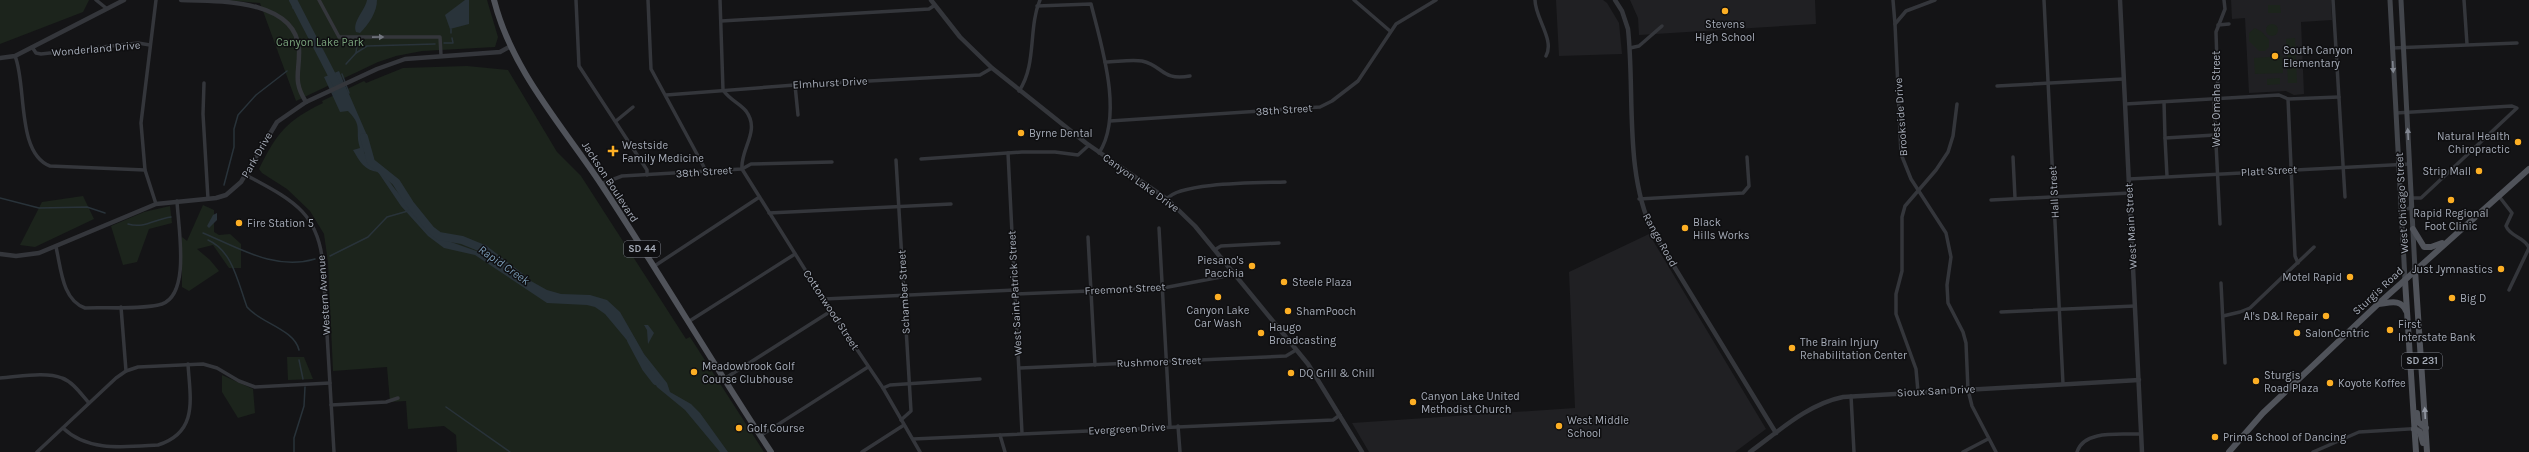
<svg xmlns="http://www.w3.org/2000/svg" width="2529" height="452" viewBox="0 0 2529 452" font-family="Karla,sans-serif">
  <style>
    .built { fill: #202023 }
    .green { fill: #1c241c }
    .water { fill: #29333a }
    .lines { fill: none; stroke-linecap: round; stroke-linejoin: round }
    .stream { stroke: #29333a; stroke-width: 1.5 }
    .river { stroke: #29333a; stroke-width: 8 }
    .minor { stroke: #34363b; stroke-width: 3.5 }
    .tertiary { stroke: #34363b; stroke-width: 4.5 }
    .secondary { stroke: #42454b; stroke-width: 5 }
    .primary { stroke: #50535a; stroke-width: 6 }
    .oneway { fill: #72767f }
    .oneway2 { fill: #828791 }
    .oneway3 { fill: #9499a4 }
    .poi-dot { fill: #fdaf24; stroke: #0f0f11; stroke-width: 1.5 }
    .labels { text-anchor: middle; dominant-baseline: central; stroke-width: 3; stroke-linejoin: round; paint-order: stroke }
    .shield { fill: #0f0f11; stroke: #787c85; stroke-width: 1 }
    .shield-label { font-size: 10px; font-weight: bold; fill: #a5abb7 }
    .poi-label { font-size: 11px; fill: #a5abb7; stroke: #0f0f11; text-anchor: start }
    .park-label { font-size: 11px; fill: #7aa37c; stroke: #0f0f11 }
    .street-label { font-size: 11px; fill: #a5abb7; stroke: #0f0f11 }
    .water-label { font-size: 12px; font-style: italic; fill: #799ab4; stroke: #0f0f11 }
  </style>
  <rect width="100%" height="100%" fill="#141416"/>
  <g class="built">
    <polygon points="1556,0 1603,0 1607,3 1619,23 1622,54 1559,56"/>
    <polygon points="1630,0 1815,0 1816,24 1639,35 1638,18"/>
    <polygon points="2231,0 2331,0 2332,20 2301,22 2304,94 2294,95 2286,91 2249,93 2245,18 2232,19"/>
    <polygon points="1649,234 1766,429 1735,452 1369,452 1352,423 1575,408 1569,272"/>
  </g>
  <g class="green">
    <polygon points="0,0 89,0 83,12 0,44"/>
    <polygon points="225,0 487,0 498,37 495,47 422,51 396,56 378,62 296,101 260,3"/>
    <polygon points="2268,5 2280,5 2281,13 2268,13"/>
    <circle cx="2272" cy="30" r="6"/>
    <polygon points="2255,28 2262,32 2269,40 2269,47 2265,51 2259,51 2249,41 2249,33"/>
    <polygon points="2295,38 2297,83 2288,83 2286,39"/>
    <polygon points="2282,56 2283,73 2255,74 2254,58"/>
    <path d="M467,66l41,4 49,82 24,24 105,163 4,-2 74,115h-307l-1,-17 -12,-9 -36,3 -2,-28 -16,1 -3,-35 -54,4 -5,-109 -4,-28 -14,-23 -23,-22 -25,-16 -3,-4c18,-36 27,-48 64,-66l-1,-2 42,-20 2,2 37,-15z"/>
    <polygon points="2280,78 2280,84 2267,85 2267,79"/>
    <polygon points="83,196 94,219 35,247 20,245 42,202"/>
    <polygon points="203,205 214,210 214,232 219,235 230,234 241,244 241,268 229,268 213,245 197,249 210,260 219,271 189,291 182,287 182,237 187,241"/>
    <polygon points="170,206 172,223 149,229 137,262 123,265 111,226 144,212"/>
    <polygon points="287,357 304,357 313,379 288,380"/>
    <polygon points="222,375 253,389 255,413 238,418 222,392"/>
  </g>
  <g class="water">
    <path d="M367,0h10c0,12 -8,24 -17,33l-4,-1c-4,-11 9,-21 11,-32z"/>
    <polygon points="465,0 469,0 469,24 450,29 445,15"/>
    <path d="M339,71l27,62 -2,20 20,15 2,9 9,12 42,48 42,15 68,38 14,4 29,1 17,5 13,12 24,42 23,29 3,9 21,12 9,9 28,39h-8l-35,-42 -28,-23 -16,-30 -36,-43 -10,-7 -8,-2 -40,-2 -72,-48 -31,-7 -16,-12 -27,-30 -23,-34c-14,-2 -18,-10 -25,-22l7,-2c-6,-18 4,-21 -12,-37l-8,1 -16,-35z"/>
    <polygon points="217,213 217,220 209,228 207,226 213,215"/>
    <polygon points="644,325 648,325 654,333 648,344 647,330"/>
  </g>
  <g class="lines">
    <g class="stream">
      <polyline points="293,8 294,2"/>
      <polyline points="451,29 451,33"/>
      <polyline points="444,43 453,43 452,38"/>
      <polyline points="356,53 357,44"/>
      <polyline points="346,64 356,53 367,46 435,44"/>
      <polyline points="342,74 345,82"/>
      <polyline points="346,85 349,93"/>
      <polyline points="224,185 234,147 234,129 238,115 256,95 287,71"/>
      <polyline points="0,198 39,208 87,207 105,213"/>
      <path d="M128,224c16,5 27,-5 43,-7"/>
      <path d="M203,233c36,15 72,38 112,26"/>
      <path d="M208,240c25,11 30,43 39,67 13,16 47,22 52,43"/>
      <polyline points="330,256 368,237 387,217 408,211"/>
      <polyline points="299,360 303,379"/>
      <polyline points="446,407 510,452"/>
      <polyline points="294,452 294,438 304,406 305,387"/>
    </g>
    <g class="river">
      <polyline points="293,0 336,83"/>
      <polyline points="364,137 371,162 396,182 410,204 431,230 439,236 462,240 484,249 527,282"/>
      <polyline points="631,340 646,368 656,381"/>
    </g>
    <g class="minor">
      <polyline points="96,0 106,8"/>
      <polyline points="319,0 339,37 440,37 441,55"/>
      <polyline points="576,0 579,66 647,170 647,175"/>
      <polyline points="648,0 651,69 704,167 705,172"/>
      <path d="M720,0l3,90c7,10 16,13 23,21 15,20 -6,38 -4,58l89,142 52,77 37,64"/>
      <polyline points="1354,0 1390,31"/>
      <path d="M1535,0c0,18 20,40 11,56"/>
      <polyline points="1893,0 1895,24"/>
      <polyline points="1935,0 1906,11 1895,24 1901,154 1911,179 1946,233 1951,257 1947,285 1948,303 1963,332 1966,343 1968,390 1972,406 1996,452"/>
      <polyline points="2044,0 2063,384"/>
      <polyline points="2333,0 2345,197"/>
      <polyline points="2464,0 2467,44"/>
      <path d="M1037,6l54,-2c10,40 33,111 8,149"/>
      <polyline points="721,21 929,9 935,5"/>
      <polyline points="2218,25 2229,24"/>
      <polyline points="32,47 36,53 41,54 138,43 150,45"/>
      <polyline points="1630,48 1639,46 1662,26"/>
      <polyline points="2392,48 2517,43"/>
      <path d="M15,56c12,29 1,97 35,110l95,4"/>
      <path d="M1105,62c11,0 26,-3 37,-1 22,5 19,20 48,15"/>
      <polyline points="204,83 203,114 208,199"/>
      <polyline points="795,85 798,115"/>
      <polyline points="1997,86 2123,79"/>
      <path d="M1019,91c18,-26 9,-63 21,-91"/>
      <polyline points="666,95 795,85 980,75 992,68"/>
      <polyline points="2288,99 2295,256 2298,263"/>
      <polyline points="2164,102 2165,138"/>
      <polyline points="2125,104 2279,95 2288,99 2339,97"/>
      <polyline points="2396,113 2512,106 2517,108 2421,198 2412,198 2410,208 2401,211"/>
      <polyline points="616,121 633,107"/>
      <polyline points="1110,121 1320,107 1332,101 1358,81 1396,24 1436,0"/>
      <polyline points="1008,153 1022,433"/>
      <polyline points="2013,157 2015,198"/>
      <polyline points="921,159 1022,152 1055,152 1078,155 1089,145"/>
      <polyline points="896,160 911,411 901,420"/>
      <path d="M246,175c44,24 73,36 77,91l11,186"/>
      <polyline points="2167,176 2165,138 2215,135"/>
      <polyline points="2129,179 2410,164"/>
      <polyline points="601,184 622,176 742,169 751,164 832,162"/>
      <path d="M2498,195l14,18 -6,13c4,11 19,11 23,22l-20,42"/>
      <path d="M1167,199c12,-17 95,-16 118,-17"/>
      <polyline points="1639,199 1743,193 1749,186 1747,157"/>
      <polyline points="1991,200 2130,193"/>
      <polyline points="156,204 145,170 141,123 156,0"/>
      <polyline points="769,213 951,204"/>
      <polyline points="2220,224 2214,103 2218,95 2216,32 2225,9 2224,0"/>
      <polyline points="1159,228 1170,427"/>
      <polyline points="1088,237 1095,365"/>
      <path d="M56,247c5,21 6,53 29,61 20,-1 58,2 77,-4 29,-10 16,-78 15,-103"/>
      <polyline points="1216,249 1221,246 1279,243"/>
      <polyline points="653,267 758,198"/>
      <polyline points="2221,283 2225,363"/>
      <polyline points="1015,294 1163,288 1226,276 1233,271"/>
      <polyline points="824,299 1015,290"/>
      <polyline points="121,307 126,371"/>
      <polyline points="2001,312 2135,306"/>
      <polyline points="2223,316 2240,312 2250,308 2314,247"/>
      <polyline points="688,322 795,254"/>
      <polyline points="1020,368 1286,356 1296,350"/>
      <path d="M0,378c18,-1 45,-7 62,0 11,4 19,16 27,25"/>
      <polyline points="724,379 831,311"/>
      <polyline points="883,388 890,385 980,379"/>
      <polyline points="1918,392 1916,369 1896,314 1896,294 1902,271 1902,217 1905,206 1936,170 1948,152 1953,136 1957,104"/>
      <polyline points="1851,396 1854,452"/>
      <polyline points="331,405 386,402 398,398"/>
      <polyline points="1178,426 1180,452"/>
      <path d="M63,428c25,24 61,19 95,17 41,-13 32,-47 30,-81"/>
      <polyline points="1000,435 1005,452"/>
      <polyline points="760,436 868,367"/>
      <polyline points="913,439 1333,420 1340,415"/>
      <polyline points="37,452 116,378 126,371 138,367 203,364 217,368 239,381 255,387 330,383"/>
      <polyline points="862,452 904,425"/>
      <polyline points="1963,452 1988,439"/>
      <path d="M2077,452c7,-23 45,-17 64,-18"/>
      <polyline points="2313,452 2359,432 2425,428"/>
    </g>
    <g class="tertiary">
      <path d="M181,0c42,1 114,0 118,49 1,23 -7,31 7,53"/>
      <polyline points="931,0 960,37 992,68 1086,143 1167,199 1195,226 1308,364 1362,452"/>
      <path d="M1615,0l7,11 6,18c7,64 -4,145 25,203l123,201"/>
      <polyline points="2120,0 2142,452"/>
      <polyline points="0,58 15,56 124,0"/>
      <polyline points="0,254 16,256 39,253 156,204 216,198 226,195 241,182 277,122 306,102 377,69 405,59 500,52 511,46"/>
      <path d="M1750,452c29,-21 58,-48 93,-55l296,-17"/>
    </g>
    <g class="secondary">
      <polyline points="2390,0 2405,280"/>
      <polyline points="2401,0 2415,270"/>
    </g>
    <g class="primary">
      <path d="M494,0c18,71 68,125 107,184 58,88 112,180 170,268"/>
      <polyline points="2413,229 2424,247 2431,247 2442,243"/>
      <polyline points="2415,270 2427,452"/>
      <polyline points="2405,280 2416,452"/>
      <path d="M2378,304c11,-1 23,-6 28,7"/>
      <polyline points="2417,413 2418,422 2426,428"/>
      <polyline points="2414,429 2420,432 2423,443"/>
      <polyline points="2229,452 2263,413 2378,304 2529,169"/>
    </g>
  </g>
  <defs><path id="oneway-solid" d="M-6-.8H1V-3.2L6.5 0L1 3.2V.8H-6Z"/></defs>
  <use class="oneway" href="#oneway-solid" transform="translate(378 37) rotate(-1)"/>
  <g class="oneway2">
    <use href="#oneway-solid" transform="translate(2393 67) rotate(87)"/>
    <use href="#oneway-solid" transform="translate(2408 134) rotate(-93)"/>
  </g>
  <use class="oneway3" href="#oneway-solid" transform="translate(2425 413) rotate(-93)"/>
  <g class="poi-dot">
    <circle cx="1725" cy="11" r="4"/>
    <circle cx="2275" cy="56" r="4"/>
    <circle cx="1021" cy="133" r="4"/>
    <circle cx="2518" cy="142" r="4"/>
    <path d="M611 145h4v4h4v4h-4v4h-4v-4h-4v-4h4z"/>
    <circle cx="2479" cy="171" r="4"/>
    <circle cx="2451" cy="200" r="4"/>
    <circle cx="239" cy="223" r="4"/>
    <circle cx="1685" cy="228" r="4"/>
    <circle cx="1252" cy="266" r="4"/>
    <circle cx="2501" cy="269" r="4"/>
    <circle cx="2350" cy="277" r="4"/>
    <circle cx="1284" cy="282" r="4"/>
    <circle cx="1218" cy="297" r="4"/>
    <circle cx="2452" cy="298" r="4"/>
    <circle cx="1288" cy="311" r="4"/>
    <circle cx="2326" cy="316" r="4"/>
    <circle cx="2390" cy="330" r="4"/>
    <circle cx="1261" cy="333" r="4"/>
    <circle cx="2297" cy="333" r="4"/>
    <circle cx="1792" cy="348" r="4"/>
    <circle cx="694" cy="372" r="4"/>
    <circle cx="1291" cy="373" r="4"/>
    <circle cx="2256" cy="381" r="4"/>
    <circle cx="2330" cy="383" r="4"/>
    <circle cx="1413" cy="402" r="4"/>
    <circle cx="1559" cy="426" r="4"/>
    <circle cx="739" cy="428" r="4"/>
    <circle cx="2215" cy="437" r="4"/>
  </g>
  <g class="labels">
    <g class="shield">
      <rect x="624" y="241" width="36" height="16" rx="3"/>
      <rect x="2402" y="353" width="40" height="16" rx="3"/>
    </g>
    <g class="shield-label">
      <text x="642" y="249">SD 44</text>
      <text x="2422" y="361">SD 231</text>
    </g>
    <g class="poi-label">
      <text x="1725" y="24" text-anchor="middle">Stevens<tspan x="1725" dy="13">High School</tspan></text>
      <text x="2283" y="50">South Canyon<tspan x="2283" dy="13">Elementary</tspan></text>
      <text x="1029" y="133">Byrne Dental</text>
      <text x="2510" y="136" text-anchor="end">Natural Health<tspan x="2510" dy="13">Chiropractic</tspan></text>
      <text x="622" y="145">Westside<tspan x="622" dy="13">Family Medicine</tspan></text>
      <text x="2471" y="171" text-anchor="end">Strip Mall</text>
      <text x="2451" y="213" text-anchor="middle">Rapid Regional<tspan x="2451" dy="13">Foot Clinic</tspan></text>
      <text x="1693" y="222">Black<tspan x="1693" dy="13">Hills Works</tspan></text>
      <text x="247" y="223">Fire Station 5</text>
      <text x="1244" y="260" text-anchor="end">Piesano's<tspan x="1244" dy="13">Pacchia</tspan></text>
      <text x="2493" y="269" text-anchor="end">Just Jymnastics</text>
      <text x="2342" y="277" text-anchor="end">Motel Rapid</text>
      <text x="1292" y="282">Steele Plaza</text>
      <text x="2460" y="298">Big D</text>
      <text x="1218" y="310" text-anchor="middle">Canyon Lake<tspan x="1218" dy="13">Car Wash</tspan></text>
      <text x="1296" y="311">ShamPooch</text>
      <text x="2318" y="316" text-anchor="end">Al's D&amp;I Repair</text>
      <text x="2398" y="324">First<tspan x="2398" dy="13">Interstate Bank</tspan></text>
      <text x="1269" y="327">Haugo<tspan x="1269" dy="13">Broadcasting</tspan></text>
      <text x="2305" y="333">SalonCentric</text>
      <text x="1800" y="342">The Brain Injury<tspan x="1800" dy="13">Rehabilitation Center</tspan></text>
      <text x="702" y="366">Meadowbrook Golf<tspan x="702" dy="13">Course Clubhouse</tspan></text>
      <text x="1299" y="373">DQ Grill &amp; Chill</text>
      <text x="2264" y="375">Sturgis<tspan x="2264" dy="13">Road Plaza</tspan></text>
      <text x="2338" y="383">Koyote Koffee</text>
      <text x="1421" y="396">Canyon Lake United<tspan x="1421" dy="13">Methodist Church</tspan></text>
      <text x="1567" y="420">West Middle<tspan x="1567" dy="13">School</tspan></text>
      <text x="747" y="428">Golf Course</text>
      <text x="2223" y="437">Prima School of Dancing</text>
    </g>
    <g class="park-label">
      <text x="320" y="42">Canyon Lake Park</text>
    </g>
    <g class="street-label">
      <text transform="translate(96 49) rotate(-5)">Wonderland Drive</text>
      <text transform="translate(830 83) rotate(-3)">Elmhurst Drive</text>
      <text transform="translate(2216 99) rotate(-90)">West Omaha Street</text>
      <text transform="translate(1284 110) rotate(-4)">38th Street</text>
      <text transform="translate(1901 117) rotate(-94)">Brookside Drive</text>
      <text transform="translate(257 155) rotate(-60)">Park Drive</text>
      <text transform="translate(2269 171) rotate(-3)">Platt Street</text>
      <text transform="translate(704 172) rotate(-4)">38th Street</text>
      <text transform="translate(610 182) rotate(57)">Jackson Boulevard</text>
      <text transform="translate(1141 183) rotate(36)">Canyon Lake Drive</text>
      <text transform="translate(2054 192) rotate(-93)">Hall Street</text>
      <text transform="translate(2402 203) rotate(-93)">West Chicago Street</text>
      <text transform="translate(2131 226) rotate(-93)">West Main Street</text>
      <text transform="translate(1660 240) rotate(61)">Range Road</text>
      <text transform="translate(1125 289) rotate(-3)">Freemont Street</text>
      <text transform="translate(2378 291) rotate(-43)">Sturgis Road</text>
      <text transform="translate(904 292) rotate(-93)">Schamber Street</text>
      <text transform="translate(1015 293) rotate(-93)">West Saint Patrick Street</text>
      <text transform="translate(324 295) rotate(-94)">Western Avenue</text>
      <text transform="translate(831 310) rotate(57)">Cottonwood Street</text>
      <text transform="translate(1159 362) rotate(-2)">Rushmore Street</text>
      <text transform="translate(1936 391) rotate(-3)">Sioux San Drive</text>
      <text transform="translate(1127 429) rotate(-3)">Evergreen Drive</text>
    </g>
    <g class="water-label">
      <text transform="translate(504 265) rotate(35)">Rapid Creek</text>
    </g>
  </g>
</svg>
